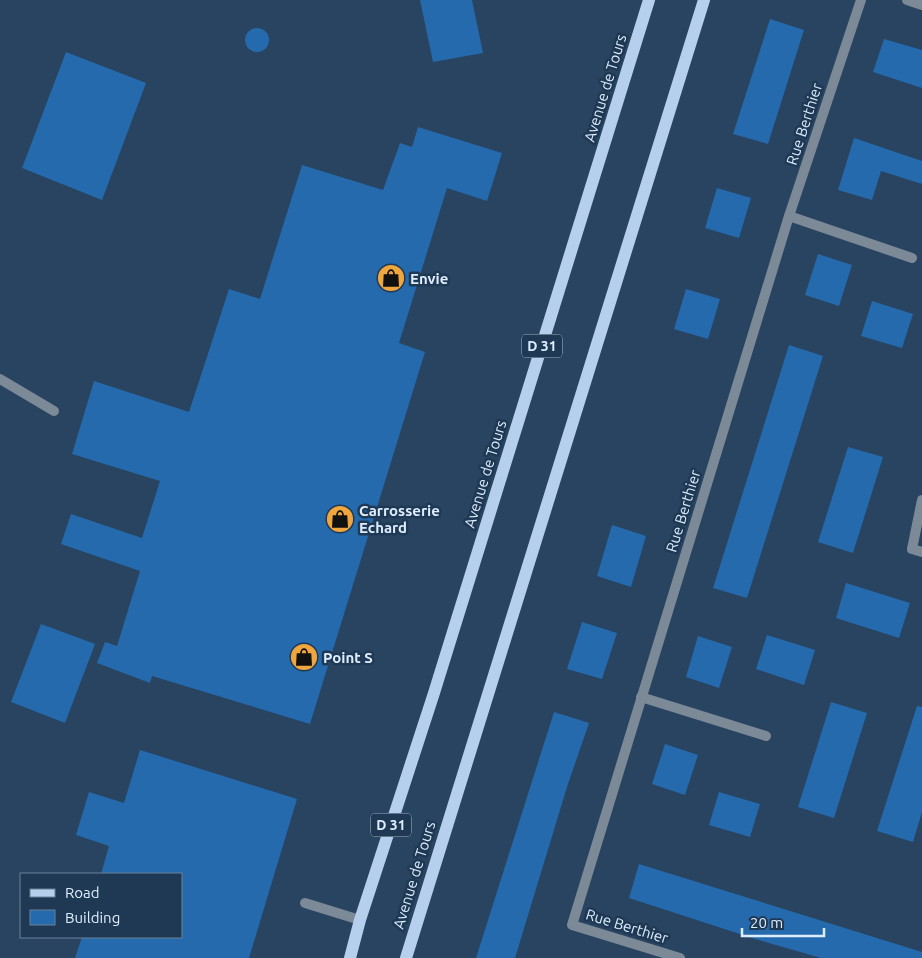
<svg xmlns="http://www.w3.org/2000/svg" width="922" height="958" viewBox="0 0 922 958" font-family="Ubuntu,sans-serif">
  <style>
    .building { fill: #246aad }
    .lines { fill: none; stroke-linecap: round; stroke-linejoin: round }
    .service { stroke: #7c8997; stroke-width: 10 }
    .minor { stroke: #7c8997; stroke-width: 10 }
    .primary { stroke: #b5cfec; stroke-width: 12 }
    .labels { text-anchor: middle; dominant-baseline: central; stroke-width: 5; stroke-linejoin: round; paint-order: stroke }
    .shield { fill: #1f3954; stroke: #a4b7cb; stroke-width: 1 }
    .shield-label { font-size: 14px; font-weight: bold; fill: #ddedfe }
    .street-label { font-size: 15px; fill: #ddedfe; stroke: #1f3954 }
    .poi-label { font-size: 15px; font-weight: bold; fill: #ddedfe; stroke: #1f3954; text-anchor: start }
  </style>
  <rect width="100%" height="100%" fill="#294460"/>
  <g class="building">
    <polygon points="420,0 472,0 483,53 433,62"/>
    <polygon points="770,19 804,30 768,144 733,134"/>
    <circle cx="257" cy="40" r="12"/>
    <polygon points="884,39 922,50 922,88 873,72"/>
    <polygon points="66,52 146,83 102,200 22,168"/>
    <polygon points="418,127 502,153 487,201 447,188 399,343 425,352 310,724 152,676 150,683 97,663 105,642 117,646 140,571 61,544 71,514 142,538 160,481 72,454 94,381 189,412 229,289 260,299 302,165 383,190 400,143 412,147"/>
    <polygon points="854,138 922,161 922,184 881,171 872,200 838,190"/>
    <polygon points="717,188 751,198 739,238 705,228"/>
    <polygon points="818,254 852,265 839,306 805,295"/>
    <polygon points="686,289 720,299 708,339 674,329"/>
    <polygon points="872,301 913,314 902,348 861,336"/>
    <polygon points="789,345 823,356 747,598 713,588"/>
    <polygon points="848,447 883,457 853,553 818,542"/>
    <polygon points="612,525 646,536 631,587 597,576"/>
    <polygon points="846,583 910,603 899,638 836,618"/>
    <polygon points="582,622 617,633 602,679 567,669"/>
    <polygon points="41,624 95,644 65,723 11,702"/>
    <polygon points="767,635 815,650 804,685 756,669"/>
    <polygon points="698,636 732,647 719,688 686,677"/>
    <polygon points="831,702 867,713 834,818 798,807"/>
    <polygon points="917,706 922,707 922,812 913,842 877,831"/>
    <polygon points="554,712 589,723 567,787 515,958 476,958"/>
    <polygon points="665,744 698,755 685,795 652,784"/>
    <polygon points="140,750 297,799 249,958 75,958 82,937 181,937 181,874 101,874 109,846 76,835 89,792 124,803"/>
    <polygon points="719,792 760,804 750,837 709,825"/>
    <polygon points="639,864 922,952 922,958 821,958 752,938 629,898"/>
  </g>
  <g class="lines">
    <polyline class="service" points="305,903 360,920"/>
    <g class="minor">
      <polyline points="907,0 922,5"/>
      <polyline points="789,216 912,258"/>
      <polyline points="0,379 54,411"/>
      <polyline points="922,500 912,549 922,552"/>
      <polyline points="641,697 766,736"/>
      <polyline points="680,958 572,925 789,216 861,0"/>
    </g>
    <g class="primary">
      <polyline points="350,958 360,920 434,693 649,0"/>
      <polyline points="406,958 704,0"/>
    </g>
  </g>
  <defs>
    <symbol id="shop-disc" viewBox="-11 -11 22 22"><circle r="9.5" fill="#f0a63f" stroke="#1f3954"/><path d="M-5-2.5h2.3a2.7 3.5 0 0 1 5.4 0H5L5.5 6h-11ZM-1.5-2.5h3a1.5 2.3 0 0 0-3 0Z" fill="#111"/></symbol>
  </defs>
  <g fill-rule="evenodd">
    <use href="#shop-disc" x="375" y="262" width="32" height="32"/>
    <use href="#shop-disc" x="324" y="503" width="32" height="32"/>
    <use href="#shop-disc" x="288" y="641" width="32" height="32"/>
  </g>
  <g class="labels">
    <g class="shield">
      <rect x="522" y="334.5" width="40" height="23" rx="4"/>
      <rect x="371" y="813.5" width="40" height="23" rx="4"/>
    </g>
    <g class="shield-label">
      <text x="542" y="346">D 31</text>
      <text x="391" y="825">D 31</text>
    </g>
    <g class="street-label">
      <text transform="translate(605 88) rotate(-73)">Avenue de Tours</text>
      <text transform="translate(804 124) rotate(-72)">Rue Berthier</text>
      <text transform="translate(485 474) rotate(-73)">Avenue de Tours</text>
      <text transform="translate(683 511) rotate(-73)">Rue Berthier</text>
      <text transform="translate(414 875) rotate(-73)">Avenue de Tours</text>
      <text transform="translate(627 926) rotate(17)">Rue Berthier</text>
    </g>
    <g class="poi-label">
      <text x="410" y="278">Envie</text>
      <text x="359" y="510">Carrosserie<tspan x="359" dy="17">Echard</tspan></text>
      <text x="323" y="657">Point S</text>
    </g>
  </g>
  <rect x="20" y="873" width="162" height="65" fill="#1f3954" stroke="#6b8198"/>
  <rect x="30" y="889" width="25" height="8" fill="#b5cfec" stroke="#6b8198"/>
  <text x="65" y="898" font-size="15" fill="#ddedfe">Road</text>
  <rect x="30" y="910" width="25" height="15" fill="#246aad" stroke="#6b8198"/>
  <text x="65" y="923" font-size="15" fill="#ddedfe">Building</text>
  <path d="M742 928v8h82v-8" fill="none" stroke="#ddedfe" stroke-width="2.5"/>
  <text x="750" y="928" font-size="15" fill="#ddedfe" stroke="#1f3954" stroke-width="4" paint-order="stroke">20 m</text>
</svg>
